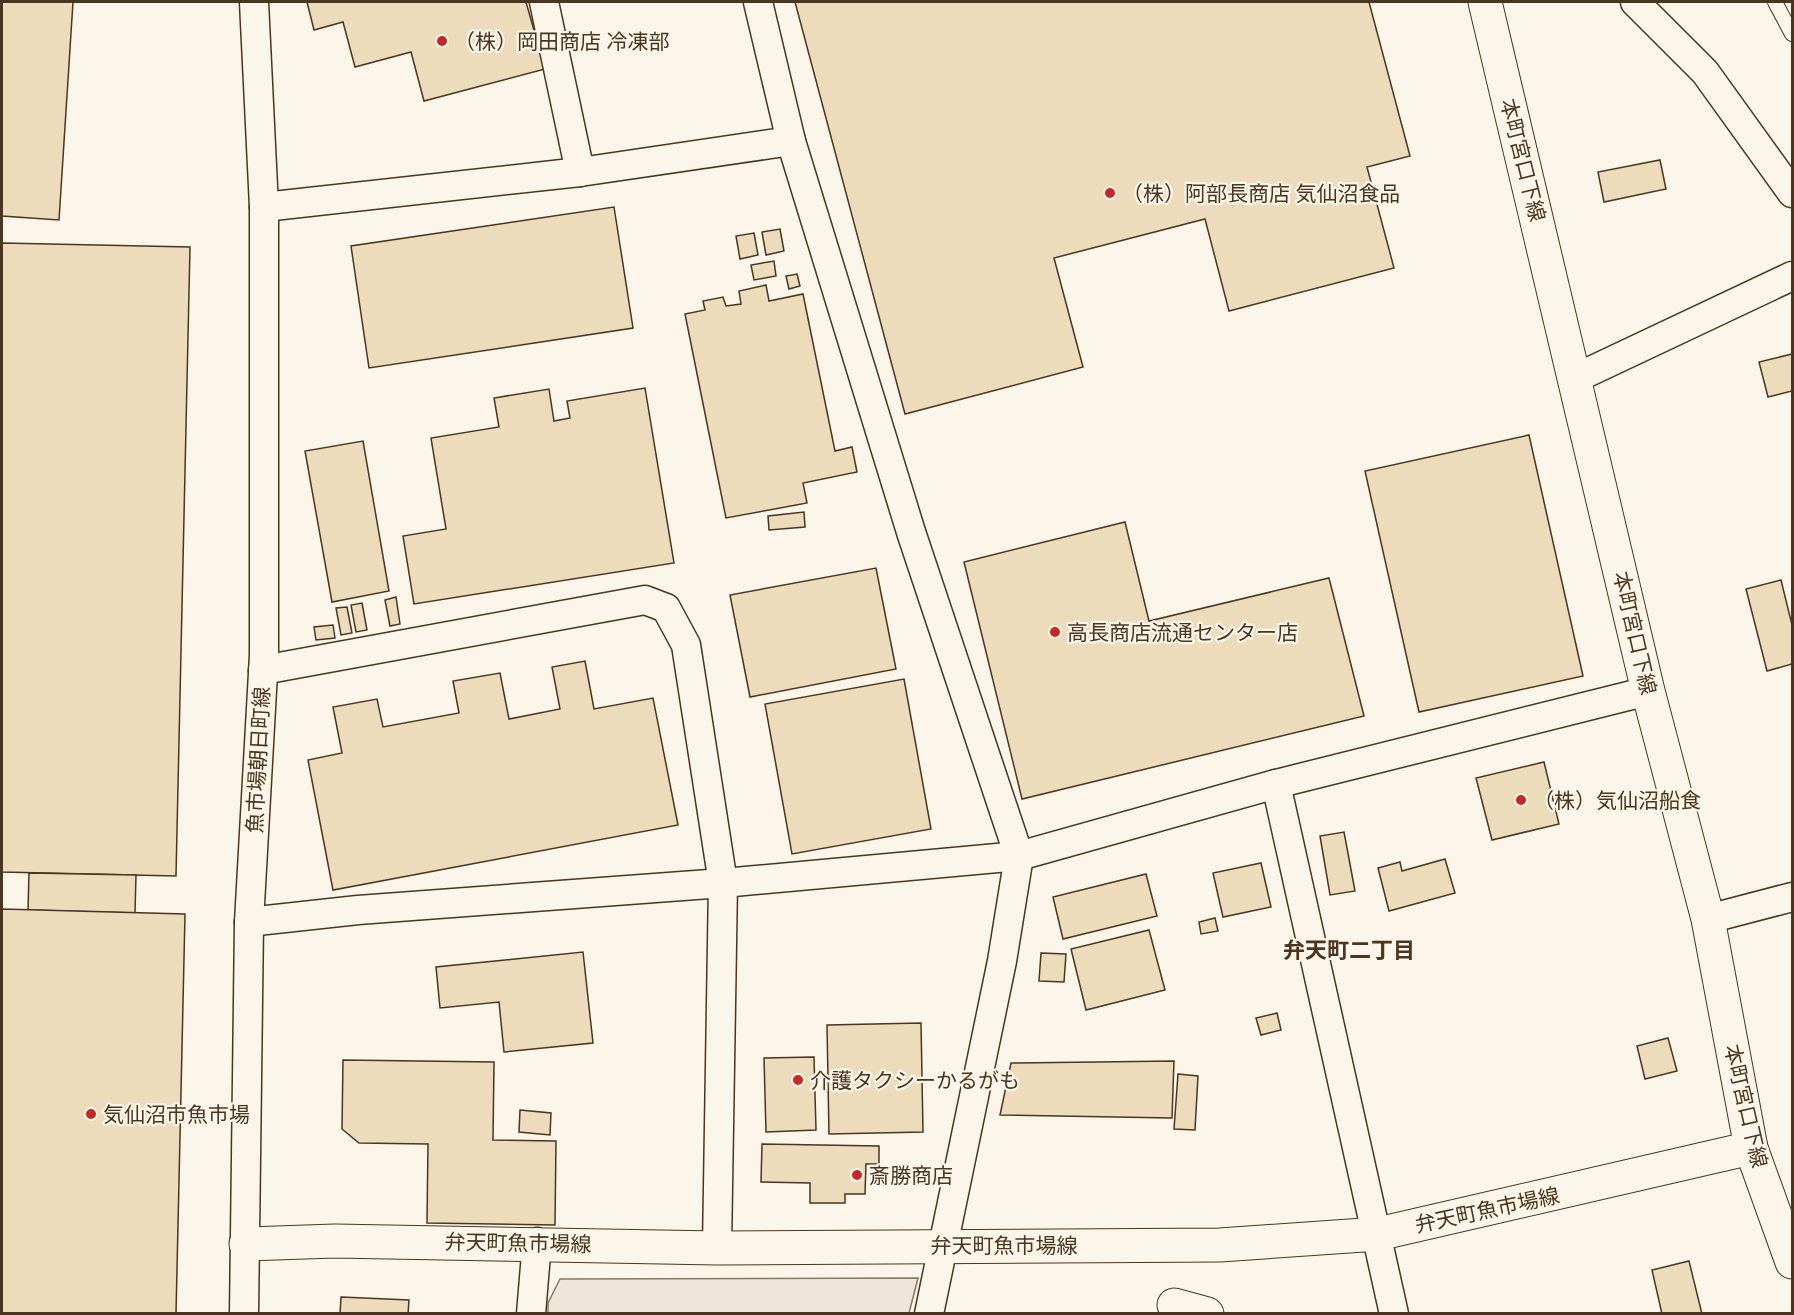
<svg xmlns="http://www.w3.org/2000/svg" width="1794" height="1315" viewBox="0 0 1794 1315" font-family="'Space Grotesk','Noto Sans JP',sans-serif">
  <style>
    .green { fill: #ede6d9; stroke: #887966; stroke-width: 1.5 }
    .building { fill: #ecdcbc; stroke: #4a3520; stroke-width: 1.5 }
    .lines { fill: none; stroke-linecap: round; stroke-linejoin: round }
    .lane-casing { stroke: #4a3520; stroke-width: 16 }
    .street-casing { stroke: #4a3520; stroke-width: 31 }
    .secondary-casing { stroke: #4a3520; stroke-width: 35 }
    .lane { stroke: #fbf6e9; stroke-width: 14 }
    .street { stroke: #fbf6e9; stroke-width: 28 }
    .secondary { stroke: #fbf6e9; stroke-width: 33 }
    .poi-dot { fill: #c62828; stroke: #fbf6e9; stroke-width: 2 }
    .labels { text-anchor: middle; dominant-baseline: central; stroke-width: 4.5; stroke-linejoin: round; paint-order: stroke }
    .poi-label { font-size: 21px; fill: #4a3520; stroke: #fbf6e9; text-anchor: start }
    .street-label { font-size: 21px; fill: #4a3520; stroke: #fbf6e9 }
    .neighbourhood-label { font-size: 22px; font-weight: bold; fill: #4a3520; stroke: #fbf6e9 }
  </style>
  <rect width="100%" height="100%" fill="#fbf6e9"/>
  <polygon class="green" points="918,1278 909,1313 548,1313 548,1303 560,1279"/>
  <g class="building">
    <polygon points="2,2 73,2 59,220 2,216"/>
    <polygon points="307,2 526,2 545,69 424,101 411,52 355,67 343,22 314,30"/>
    <polygon points="795,2 1369,2 1410,156 1367,167 1394,268 1229,311 1205,219 1054,258 1083,367 905,414"/>
    <polygon points="1660,160 1666,189 1604,202 1598,172"/>
    <polygon points="614,207 633,328 369,368 351,246"/>
    <polygon points="780,229 784,251 766,255 762,232"/>
    <polygon points="754,233 758,255 740,259 736,236"/>
    <polygon points="2,243 190,247 176,876 2,872"/>
    <polygon points="774,261 776,276 754,280 751,265"/>
    <polygon points="797,274 800,286 789,289 786,276"/>
    <polygon points="766,285 769,301 803,294 835,451 852,447 857,472 803,483 807,503 726,518 685,314 705,310 703,301 723,297 726,306 741,304 739,291"/>
    <polygon points="1792,354 1792,391 1768,397 1759,362"/>
    <polygon points="645,388 674,563 414,604 403,536 446,529 431,438 499,427 494,398 549,389 554,421 570,418 567,401"/>
    <polygon points="1529,435 1583,676 1419,712 1365,471"/>
    <polygon points="363,441 389,591 332,602 305,451"/>
    <polygon points="804,512 805,527 769,530 768,516"/>
    <polygon points="1125,522 1149,621 1329,578 1364,716 1022,799 964,562"/>
    <polygon points="876,568 896,669 750,697 730,595"/>
    <polygon points="1781,580 1792,625 1792,664 1767,671 1746,589"/>
    <polygon points="396,597 400,624 390,626 385,600"/>
    <polygon points="362,603 367,630 356,632 351,605"/>
    <polygon points="347,607 352,633 341,635 336,608"/>
    <polygon points="333,625 335,638 316,640 314,627"/>
    <polygon points="585,661 594,709 653,698 678,825 333,890 308,760 342,753 333,707 377,699 383,727 459,713 453,681 500,673 509,719 560,709 552,667"/>
    <polygon points="904,679 931,829 792,854 765,704"/>
    <polygon points="1544,762 1559,824 1492,840 1476,778"/>
    <polygon points="1344,832 1355,891 1330,895 1320,836"/>
    <polygon points="1445,859 1455,893 1389,911 1378,868 1400,862 1402,871"/>
    <polygon points="1261,863 1271,907 1223,917 1213,873"/>
    <polygon points="29,873 136,875 135,913 28,910"/>
    <polygon points="1146,874 1157,916 1063,939 1053,897"/>
    <polygon points="2,909 185,914 176,1314 2,1314"/>
    <polygon points="1215,918 1218,931 1201,934 1199,922"/>
    <polygon points="1149,930 1165,990 1086,1010 1071,949"/>
    <polygon points="583,952 593,1043 504,1052 499,1002 440,1008 436,967"/>
    <polygon points="1041,953 1066,954 1064,982 1039,981"/>
    <polygon points="1277,1013 1281,1030 1261,1035 1256,1018"/>
    <polygon points="921,1023 923,1132 829,1134 827,1025"/>
    <polygon points="1668,1038 1677,1071 1645,1079 1637,1046"/>
    <polygon points="814,1057 816,1130 766,1132 764,1058"/>
    <polygon points="343,1060 494,1062 493,1140 556,1141 555,1225 427,1223 428,1144 359,1143 342,1129"/>
    <polygon points="1174,1061 1172,1118 1000,1115 1011,1063"/>
    <polygon points="1178,1074 1198,1076 1195,1130 1174,1129"/>
    <polygon points="520,1110 551,1113 550,1135 519,1132"/>
    <polygon points="762,1144 879,1146 879,1164 866,1164 865,1194 845,1194 845,1203 810,1203 810,1183 761,1182"/>
    <polygon points="1689,1261 1702,1314 1662,1314 1652,1270"/>
    <polygon points="341,1297 409,1300 408,1314 340,1314"/>
  </g>
  <g class="lines">
    <defs>
      <polyline id="lane" points="1775,2 1792,34"/>
      <g id="street">
        <polyline points="544,2 580,172"/>
        <polyline points="758,2 791,141 911,532 1019,856 1002,961 929,1314"/>
        <polyline points="1635,2 1705,72 1792,193"/>
        <polyline points="264,207 580,172 791,141"/>
        <polyline points="1576,378 1792,276"/>
        <polyline points="263,670 645,600 666,608 686,645 723,883 717,1248"/>
        <polyline points="1276,784 1394,1314"/>
        <polyline points="1708,919 1792,897"/>
        <polyline points="249,922 358,910 723,883 1019,856 1276,784 1648,691"/>
        <polyline points="244,1314 249,922 264,655 264,207 254,2"/>
        <polyline points="531,1314 537,1242"/>
      </g>
      <g id="secondary">
        <polyline points="1485,2 1648,691 1708,919 1751,1148 1792,1262"/>
        <polyline points="246,1244 335,1241 717,1248 1220,1245 1378,1234 1751,1148"/>
        <polyline points="1174,1305 1207,1314"/>
      </g>
    </defs>
    <use href="#lane" class="lane-casing"/>
    <use href="#street" class="street-casing"/>
    <use href="#secondary" class="secondary-casing"/>
    <use href="#lane" class="lane"/>
    <use href="#street" class="street"/>
    <use href="#secondary" class="secondary"/>
  </g>
  <g class="poi-dot">
    <circle cx="442" cy="41" r="6"/>
    <circle cx="1110" cy="193" r="6"/>
    <circle cx="1055" cy="632" r="6"/>
    <circle cx="1521" cy="800" r="6"/>
    <circle cx="798" cy="1080" r="6"/>
    <circle cx="91" cy="1114" r="6"/>
    <circle cx="857" cy="1175" r="6"/>
  </g>
  <g class="labels">
    <g class="poi-label">
      <text x="454" y="41">（株）岡田商店 冷凍部</text>
      <text x="1122" y="193">（株）阿部長商店 気仙沼食品</text>
      <text x="1067" y="632">高長商店流通センター店</text>
      <text x="1533" y="800">（株）気仙沼船食</text>
      <text x="810" y="1080">介護タクシーかるがも</text>
      <text x="103" y="1114">気仙沼市魚市場</text>
      <text x="869" y="1175">斎勝商店</text>
    </g>
    <g class="street-label">
      <text transform="translate(1523 160) rotate(76)">本町宮口下線</text>
      <text transform="translate(1635 633) rotate(77)">本町宮口下線</text>
      <text transform="translate(258 760) rotate(-87)">魚市場朝日町線</text>
      <text transform="translate(1746 1106) rotate(77)">本町宮口下線</text>
      <text transform="translate(1487 1210) rotate(-12)">弁天町魚市場線</text>
      <text transform="translate(518 1243) rotate(1)">弁天町魚市場線</text>
      <text x="1004" y="1245">弁天町魚市場線</text>
    </g>
    <g class="neighbourhood-label">
      <text x="1349" y="950">弁天町二丁目</text>
    </g>
  </g>
  <rect width="1794" height="1315" fill="none" stroke="#4a3520" stroke-width="6"/>
</svg>
